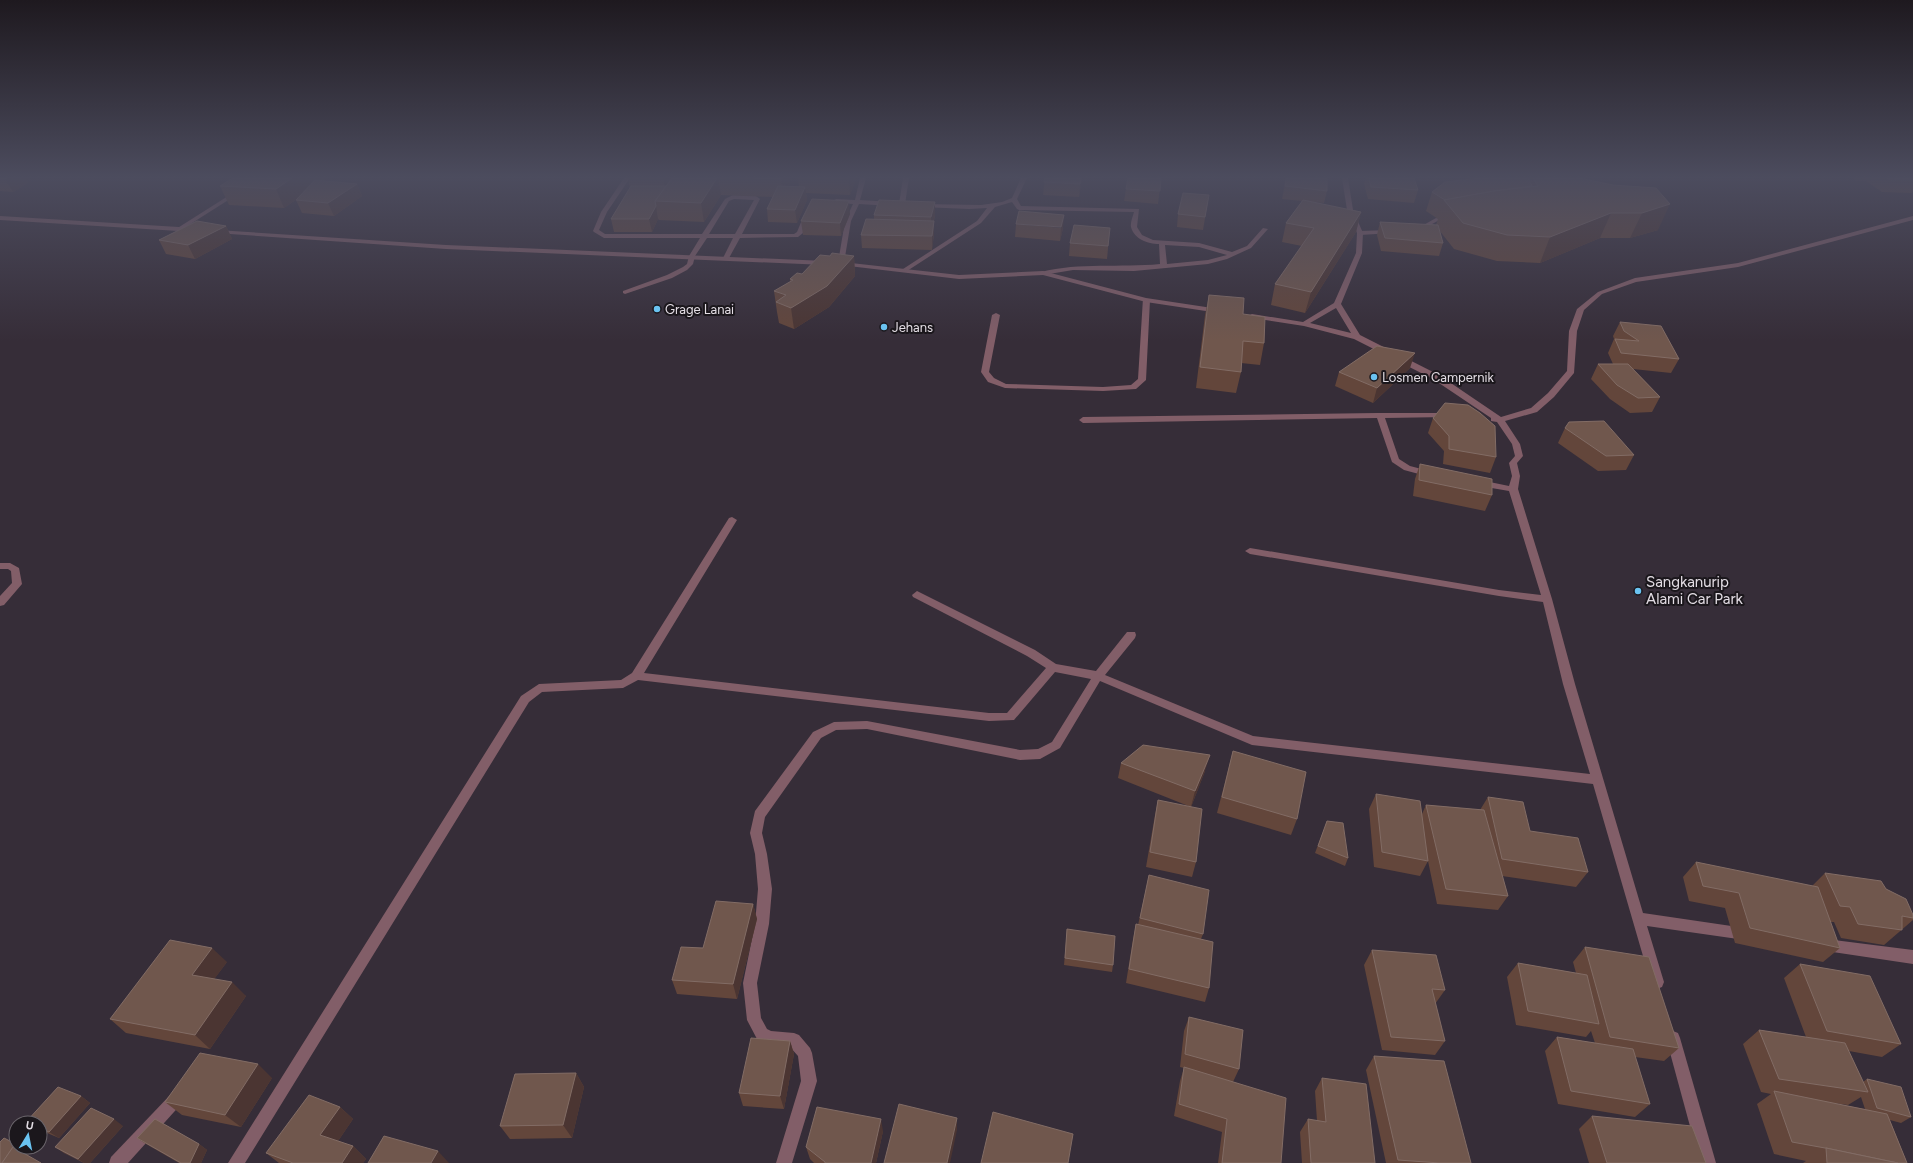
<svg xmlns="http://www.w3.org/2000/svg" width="1913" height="1163" viewBox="0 0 1913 1163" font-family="Figtree,sans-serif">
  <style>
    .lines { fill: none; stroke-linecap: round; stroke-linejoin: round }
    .service { fill: #825e68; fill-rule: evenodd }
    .minor { fill: #825e68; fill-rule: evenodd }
    .wall { fill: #63463b; fill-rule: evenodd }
    .shaded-wall { fill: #4b3532 }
    .building { fill: #70574d; stroke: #826c65 }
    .poi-dot { fill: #6ac3f1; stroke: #1b171c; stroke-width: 1.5 }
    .labels { text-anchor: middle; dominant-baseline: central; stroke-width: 4; stroke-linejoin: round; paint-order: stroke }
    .far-poi-label { font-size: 13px; fill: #e3dde4; stroke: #1b171c; text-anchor: start }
    .poi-label { font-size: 15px; fill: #e3dde4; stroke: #1b171c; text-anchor: start }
  </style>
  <rect width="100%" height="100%" fill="#362d38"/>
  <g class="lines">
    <g class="service">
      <path d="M624,178h6l-23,34 -8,18 6,4h97l23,-35 8,-4 23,1 4,3 -18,35h52l3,-2 7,-17 5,1 -6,17 -5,4 -58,1 -11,20 -3,2 -3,-2 10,-20h-26l-12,18 -2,8 -6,6 -15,8 -47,16 -2,-1v-2l44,-16 16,-8 4,-3 2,-8 11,-18h-96l-10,-6 -1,-1 8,-19zM734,199l20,1 -19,34h-26l20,-33z"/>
      <polygon points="860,178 866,178 860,200 892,202 895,204 892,206 859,204 851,221 844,263 841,265 838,263 845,221 853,204 836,203 833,201 836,199 855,200"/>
      <polygon points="903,178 909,178 905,204 902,206 899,204"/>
      <path d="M1021,178h6l-10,21 4,7 118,3 -2,18 5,8 11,5 46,3 33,9 15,-6 16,-18 5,1 -17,19 -24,11 -19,5 -74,7 -61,-1 -30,5 -2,-1v-2c39,-10 79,-4 119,-8l-1,-20c-11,0 -25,-5 -28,-17 -1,-4 2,-11 3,-15l-115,-2 -2,-1 -5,-7 -17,5 -14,16 -74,48h-4v-2l74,-48 10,-13 -18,1 -47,-2 -2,-1v-2l61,1 21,-3 10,-4zM1165,245l34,2 28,8 -19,5 -41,4z"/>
      <polygon points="236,191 241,192 181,230 176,229"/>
      <polygon points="1436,218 1441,219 1418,232 1413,231"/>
      <polygon points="1390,230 1392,231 1392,233 1360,235 1357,233 1360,231"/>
      <polygon points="1143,298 1150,300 1146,380 1136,389 1103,391 1005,388 988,382 981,372 992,315 996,313 1000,315 989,372 994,378 1006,384 1103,387 1131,385 1138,379"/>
      <polygon points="0,563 10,563 19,568 22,584 4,605 0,606 0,596 12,583 11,571 8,569 0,569"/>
    </g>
    <g class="minor">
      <path d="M1342,178h6l5,32 10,23 -1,20 -21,51 19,31 79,40 62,42 30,-9 17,-15 19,-22 2,-40 8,-22 21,-17 37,-14 103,-15 175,-47v4l-175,47 -102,15 -34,12 -18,16 -7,21 -3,42 -20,24 -17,15 -32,9 15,23 3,12 -6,7 3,13 -2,13 34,110 23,85 68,229 102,15 5,2 2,4 -2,4 -5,2 -98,-14 17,56 -2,5 -5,2 -5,-2 -59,-203 -341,-39 -152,-64 -40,67 -20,11 -20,1 -153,-31 -31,1 -15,8 -56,79 -3,16 5,21 5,35 -3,35 -12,59 4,35 6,11 4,2 23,2 5,2 11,13 2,5 5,28 -25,82h-16l25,-82 -3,-25 -8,-9 -19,-2 -14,-6 -10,-19 -4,-37 12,-59 3,-35 -3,-35 -5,-21 5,-22 58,-79 21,-10 33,-1 153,29 18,-1 14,-7 39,-63 -36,-7 -41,48 -25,1 -351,-41 -15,8 -81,4 -13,10 -284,461h-17l293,-467 18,-12 82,-4 11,-7 97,-155 3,-1 5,3 -93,153 345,40h18l39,-45 -19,-12 -114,-59 -1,-2 5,-4 118,59 21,14 40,7 31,-39h8l1,3 -1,3 -30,37 148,61 337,38 -27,-90 -20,-82 -44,-6 -249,-42 -5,-3 5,-3 249,42 42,5 -32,-104 -29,-5 -4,-3 4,-3 29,6 3,-10 -3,-13 6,-7 -3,-12 -15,-22 -6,-1v-3l-58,-39 -79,-40 -50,-13 -52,-8 -4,-2 4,-2 51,8 31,-19 22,-50 1,-20 -10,-23zM1336,308l15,25 -41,-10z"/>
      <polygon points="0,216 195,228 198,230 195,232 0,220"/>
      <polygon points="217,230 446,245 826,261 829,263 826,265 446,249 215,233 215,231"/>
      <polygon points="842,262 959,275 1043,271 1146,298 1219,309 1223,311 1219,313 1146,302 1043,275 959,279 840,265 839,264"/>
      <polygon points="1377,413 1451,413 1452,415 1448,417 1385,418 1399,459 1410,466 1433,472 1434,474 1433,476 1430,477 1404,470 1392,462 1377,418 1083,423 1079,420 1083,417"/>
      <polygon points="1826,939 1913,950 1913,964 1826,951 1821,950 1819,945 1821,940"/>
      <polygon points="1673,1031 1678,1033 1680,1038 1716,1163 1700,1163 1666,1038 1668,1033"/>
      <polygon points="178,1089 183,1092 186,1097 183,1102 128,1163 109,1163 111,1157 173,1092"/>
    </g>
  </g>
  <g class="wall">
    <polygon points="0,178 26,178 29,182 13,192 0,191"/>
    <polygon points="233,178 327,178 323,181 357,184 362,196 334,216 302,213 296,200 297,199 284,208 229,205 220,186"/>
    <polygon points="628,178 789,178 790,184 788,187 799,187 798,179 795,178 855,178 855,181 850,195 806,193 807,200 797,223 768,222 767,209 773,197 721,195 704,222 659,220 658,219 652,232 614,232 611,219 630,188"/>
    <polygon points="1045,178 1082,178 1079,197 1043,195"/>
    <polygon points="1161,178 1158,204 1124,201 1126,189"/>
    <polygon points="1286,178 1322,178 1327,191 1324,203 1310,202 1361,212 1356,232 1305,313 1271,305 1275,284 1302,246 1282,242 1286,223 1302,201 1282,199"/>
    <polygon points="1366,178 1414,178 1418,190 1414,203 1368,199 1364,184"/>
    <polygon points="1481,178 1579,178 1613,185 1656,188 1658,230 1630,238 1600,238 1540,263 1497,261 1454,249 1439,230 1443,243 1439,256 1381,251 1377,235 1380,222 1436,225 1438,219 1426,211 1432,192"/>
    <polygon points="1853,178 1913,178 1913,191 1912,193 1882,192 1866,181 1856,181"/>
    <polygon points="1209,195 1203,230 1177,227 1178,214"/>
    <polygon points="850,214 841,236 803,235 801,221"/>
    <polygon points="874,215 935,215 934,221 934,234 932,250 862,248 861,235 874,219"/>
    <polygon points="1016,224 1063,228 1060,241 1015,237"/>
    <polygon points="226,226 232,239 195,259 166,254 159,240"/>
    <polygon points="1110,228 1107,259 1069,256 1070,243"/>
    <polygon points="830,256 854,256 855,276 829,307 794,329 779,323 777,312 774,291 790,282 790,279 802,274"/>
    <polygon points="1209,295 1243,314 1264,343 1260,365 1241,363 1241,372 1236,393 1196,388 1205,315"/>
    <polygon points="1620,322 1679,359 1671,373 1633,369 1660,397 1652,412 1630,413 1610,399 1591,379 1598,364 1613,364 1608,353 1614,339 1613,336"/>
    <polygon points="1410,368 1373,403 1335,386 1339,372"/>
    <polygon points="1433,418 1496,457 1490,473 1443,464 1444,451 1428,433"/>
    <polygon points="1565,428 1634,455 1626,470 1598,471 1558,443"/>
    <polygon points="1420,464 1492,495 1485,511 1413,496 1415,479"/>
    <polygon points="1233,751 1297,819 1291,835 1217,813"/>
    <polygon points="1121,763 1205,771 1191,807 1118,778"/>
    <polygon points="1376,794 1422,814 1426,805 1480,810 1488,797 1530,831 1588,872 1576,887 1502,876 1508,896 1498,910 1437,904 1428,861 1420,876 1374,867 1369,809"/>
    <polygon points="1158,800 1196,862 1192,877 1146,867 1155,815"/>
    <polygon points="1327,821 1348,858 1345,866 1315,853"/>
    <polygon points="1696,862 1812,886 1825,873 1886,889 1913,915 1913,920 1884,945 1841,938 1834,922 1830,922 1840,948 1823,962 1735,943 1725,908 1689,901 1683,877"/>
    <polygon points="1149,875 1203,934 1201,939 1209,988 1205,1002 1126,983 1133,939 1136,924 1138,925"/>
    <polygon points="753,904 757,919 737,999 677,994 672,980 703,948"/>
    <polygon points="1067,929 1113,965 1112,972 1064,965"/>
    <polygon points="1585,947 1679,1048 1664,1061 1635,1057 1650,1104 1635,1117 1558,1104 1545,1051 1557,1037 1595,1043 1591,1031 1586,1037 1516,1025 1507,977 1518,963 1576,973 1573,962"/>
    <polygon points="1372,950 1445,990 1435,1004 1445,1041 1435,1055 1382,1050 1364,965"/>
    <polygon points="227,962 214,979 246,996 210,1049 126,1033 110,1019"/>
    <path d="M1800,964l101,80 -19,13 -33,-6 14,31 4,-3 44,38 -10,6 -11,-3 17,43h-104l3,-2 -32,-7 -17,-50 14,-10 -10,-2 -18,-48 16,-14 47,7 -22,-59zM1861,1097l4,12 -32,-6 15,2z"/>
    <polygon points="1189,1017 1239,1069 1233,1082 1281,1163 1218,1163 1222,1132 1174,1116 1180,1081 1184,1068 1180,1067 1184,1031"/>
    <polygon points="790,1041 794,1054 784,1109 743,1106 739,1093"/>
    <polygon points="1374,1056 1471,1163 1386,1163 1366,1070"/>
    <polygon points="576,1073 584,1087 572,1138 510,1139 500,1126"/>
    <polygon points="272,1078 241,1127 182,1115 165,1102"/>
    <polygon points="1322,1078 1375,1163 1302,1163 1300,1132 1308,1119 1317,1121 1315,1091"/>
    <polygon points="81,1096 90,1103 59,1138 40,1130 40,1123"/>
    <polygon points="340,1107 353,1119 338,1141 353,1146 366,1159 363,1163 279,1163 266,1153"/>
    <polygon points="1592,1116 1706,1163 1589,1163 1579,1129"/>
    <polygon points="123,1126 90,1163 84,1163 64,1153 55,1147"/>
    <polygon points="883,1131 876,1163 814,1163 810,1159 806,1147"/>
    <polygon points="137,1138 199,1144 207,1150 201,1163 179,1163 146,1144"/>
  </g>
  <g class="shaded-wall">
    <polygon points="7,178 26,178 29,182 13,192 5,179"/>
    <polygon points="292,178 327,178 284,208 276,189"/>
    <polygon points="663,178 680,178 665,190"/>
    <polygon points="717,178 718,178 721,195 704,222 701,203"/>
    <polygon points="781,178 789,178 790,184 783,198 781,179"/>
    <polygon points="849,178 855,178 855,181 850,195"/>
    <polygon points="1081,178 1082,178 1079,197 1080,184"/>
    <polygon points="357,184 362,196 334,216 328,203"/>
    <polygon points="805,187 807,200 797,223 795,210"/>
    <polygon points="849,201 850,214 841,236 840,223"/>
    <polygon points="935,202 935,215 931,230 931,217"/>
    <polygon points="1670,204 1658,230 1630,238 1642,213"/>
    <polygon points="656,206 658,219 652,232 649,219"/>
    <polygon points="1361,212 1356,232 1305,313 1311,292"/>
    <polygon points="1611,213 1600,238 1540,263 1550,237"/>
    <polygon points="1064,215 1063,228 1060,241 1061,227"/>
    <polygon points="934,221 934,234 932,250 932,236"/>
    <polygon points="226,226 232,239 195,259 188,245"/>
    <polygon points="854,256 855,276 829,307 794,329 791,308"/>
    <polygon points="1415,353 1410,368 1373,403 1377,388"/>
    <polygon points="1210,755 1205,771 1191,807 1195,791"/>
    <polygon points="753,904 757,919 737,999 733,984"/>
    <polygon points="212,948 227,962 207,989 192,975"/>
    <polygon points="232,982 246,996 210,1049 195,1035"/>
    <polygon points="790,1041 794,1054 784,1109 780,1096"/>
    <polygon points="258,1064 272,1078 241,1127 225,1115"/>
    <polygon points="576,1073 584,1087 572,1138 563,1125"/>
    <polygon points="81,1096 90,1103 59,1138 49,1132"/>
    <polygon points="340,1107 353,1119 334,1147 320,1135"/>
    <polygon points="957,1118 957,1130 950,1163 947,1163"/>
    <polygon points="114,1119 123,1126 90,1163 84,1163 78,1159"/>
    <polygon points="881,1119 883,1131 876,1163 871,1163"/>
    <polygon points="199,1144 207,1150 201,1163 190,1163"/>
    <polygon points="353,1146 366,1159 363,1163 342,1163"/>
    <polygon points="20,1147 23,1147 31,1152 21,1163 5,1163"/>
    <polygon points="438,1151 449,1163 431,1163"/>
  </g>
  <g class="building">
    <polygon points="0,178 7,178 5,179 0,179"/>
    <polygon points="233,178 292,178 276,189 220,186"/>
    <polygon points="672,178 717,178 701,203 655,201"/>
    <polygon points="754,178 781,178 781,179"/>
    <polygon points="1045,178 1081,178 1080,184 1044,182"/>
    <polygon points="1128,178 1161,178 1160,191 1126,189"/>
    <polygon points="1286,178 1327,178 1327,191 1285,186"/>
    <polygon points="1369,178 1414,178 1418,190 1371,187"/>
    <polygon points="1481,178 1528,178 1532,186 1494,191 1445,200 1432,192 1445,182"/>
    <polygon points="1533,178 1579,178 1613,185 1656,188 1670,204 1642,213 1611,213 1550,237 1507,235 1463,223 1444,200 1494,191 1538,186"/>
    <polygon points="1887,178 1913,178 1913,180 1890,180"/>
    <polygon points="315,180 357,184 328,203 296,200"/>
    <polygon points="631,186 666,186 655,201 656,206 649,219 611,219"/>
    <polygon points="778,186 805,187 795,210 767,209"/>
    <polygon points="1183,193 1209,195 1205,217 1178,214"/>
    <polygon points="812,199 849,201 840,223 801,221"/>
    <polygon points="879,200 935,202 931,217 874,215"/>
    <polygon points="1303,200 1361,212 1311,292 1275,284 1314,228 1286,223"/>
    <polygon points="1019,211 1064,215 1061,227 1016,224"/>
    <polygon points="866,219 934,221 932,236 861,235"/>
    <polygon points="197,221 226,226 188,245 159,240"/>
    <polygon points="1380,222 1438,225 1443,243 1385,238"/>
    <polygon points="1074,225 1110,228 1108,246 1070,243"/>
    <polygon points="832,253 854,256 827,286 791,308 776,302 786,295 774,291 793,280 790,279 797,273 802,274 820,255 830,256"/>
    <polygon points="1209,295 1244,298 1243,314 1265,317 1264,343 1243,341 1241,372 1200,367"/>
    <polygon points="1620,322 1661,326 1679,359 1621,353 1615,339 1639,341 1624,331"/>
    <polygon points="1377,346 1415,353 1377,388 1339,372"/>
    <polygon points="1598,364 1628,364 1660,397 1638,398 1617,385"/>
    <polygon points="1445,403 1468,405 1480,413 1495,426 1496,457 1449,449 1449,436 1433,418"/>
    <polygon points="1604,421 1634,455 1606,456 1565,428 1569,422"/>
    <polygon points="1420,464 1492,479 1492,495 1419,480"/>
    <polygon points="1143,745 1210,755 1195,791 1121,763"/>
    <polygon points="1233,751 1306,772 1297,819 1222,797"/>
    <polygon points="1376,794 1420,801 1428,861 1382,852"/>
    <polygon points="1488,797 1523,802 1530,831 1578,838 1588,872 1502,859"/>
    <polygon points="1158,800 1202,809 1196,862 1150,852"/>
    <polygon points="1426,805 1484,810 1508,896 1446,889"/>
    <polygon points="1327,821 1343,823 1348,858 1318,846"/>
    <polygon points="1696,862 1818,887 1840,948 1750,928 1739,893 1703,886"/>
    <polygon points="1825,873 1881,881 1886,889 1906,899 1913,915 1913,918 1902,916 1902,930 1858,924 1850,907 1840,906"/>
    <polygon points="1149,875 1209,890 1203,934 1140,918"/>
    <polygon points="716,901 753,904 733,984 672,980 681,947 703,948"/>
    <polygon points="1136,924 1213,942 1209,988 1129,969"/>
    <polygon points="1067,929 1115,936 1113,965 1065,958"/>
    <polygon points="170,940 212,948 192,975 232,982 195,1035 110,1019"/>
    <polygon points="1585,947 1649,957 1679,1048 1610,1037"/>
    <polygon points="1372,950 1436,955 1445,990 1432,989 1445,1041 1391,1037"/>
    <polygon points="1518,963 1587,975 1599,1024 1528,1011"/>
    <polygon points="1800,964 1870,976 1901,1044 1827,1031"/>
    <polygon points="1189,1017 1243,1030 1239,1069 1185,1054"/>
    <polygon points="1759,1030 1845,1043 1868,1092 1779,1079"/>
    <polygon points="1557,1037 1633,1049 1650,1104 1571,1091"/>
    <polygon points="751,1038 790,1041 780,1096 739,1093"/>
    <polygon points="200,1053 258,1064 225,1115 165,1102"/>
    <polygon points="1374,1056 1444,1061 1471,1163 1440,1163 1398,1160"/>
    <polygon points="1184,1067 1286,1098 1281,1163 1222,1163 1227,1119 1179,1104"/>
    <polygon points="576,1073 563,1125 500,1126 515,1074"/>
    <polygon points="1322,1078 1366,1084 1375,1163 1311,1163 1308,1119 1326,1122"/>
    <polygon points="1867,1079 1901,1087 1911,1117 1877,1108"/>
    <polygon points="58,1087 81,1096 49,1132 40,1128 40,1123 28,1123 26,1122"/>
    <polygon points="1774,1091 1887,1114 1907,1163 1898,1163 1826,1148 1825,1148 1792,1142"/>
    <polygon points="309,1095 340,1107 320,1135 353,1146 342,1163 293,1163 266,1153"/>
    <polygon points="899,1104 957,1118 947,1163 884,1163"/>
    <polygon points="817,1107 881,1119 871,1163 825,1163 825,1162 806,1147"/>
    <polygon points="91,1108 114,1119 78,1159 55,1147"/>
    <polygon points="993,1112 1073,1134 1068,1163 981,1163"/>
    <polygon points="1592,1116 1692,1126 1706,1163 1607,1163"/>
    <polygon points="155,1119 199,1144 190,1163 181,1163 137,1138"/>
    <polygon points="384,1136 438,1151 431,1163 368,1163"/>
    <polygon points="4,1138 16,1144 16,1147 20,1147 17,1150 13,1147 2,1163 0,1163 0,1142"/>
    <polygon points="13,1147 41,1163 2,1163"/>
    <polygon points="1826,1148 1898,1163 1827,1163"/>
  </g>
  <linearGradient id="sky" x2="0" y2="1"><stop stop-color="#1e191f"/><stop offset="0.52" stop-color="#4c4c5e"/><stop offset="1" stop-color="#4c4c5e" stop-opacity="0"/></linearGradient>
  <rect width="1913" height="341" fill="url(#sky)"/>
  <g class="poi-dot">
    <circle cx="657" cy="309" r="4"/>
    <circle cx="884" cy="327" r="4"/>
    <circle cx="1374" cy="377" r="4"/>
    <circle cx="1638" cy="591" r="4"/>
  </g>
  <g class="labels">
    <g class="far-poi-label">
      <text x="665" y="309">Grage Lanai</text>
      <text x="892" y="327">Jehans</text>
      <text x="1382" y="377">Losmen Campernik</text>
    </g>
    <g class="poi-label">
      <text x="1646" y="582">Sangkanurip<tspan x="1646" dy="17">Alami Car Park</tspan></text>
    </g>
  </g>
  <g transform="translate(28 1135) rotate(10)"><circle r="19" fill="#1b171c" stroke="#6b666c"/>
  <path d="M0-3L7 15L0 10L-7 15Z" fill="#6ac3f1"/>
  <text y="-6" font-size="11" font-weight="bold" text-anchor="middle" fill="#e3dde4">U</text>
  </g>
</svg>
